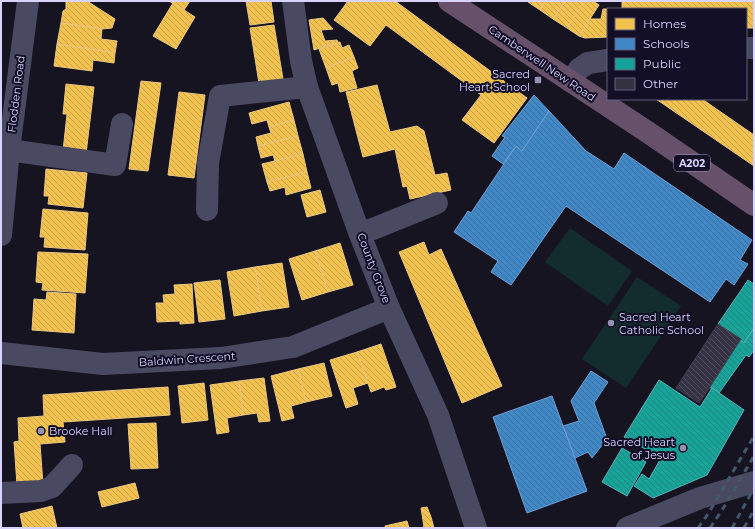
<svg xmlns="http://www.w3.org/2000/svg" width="755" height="529" viewBox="0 0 755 529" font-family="Montserrat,sans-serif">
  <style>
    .green { fill: #132c2d }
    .homes { fill: url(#homes-back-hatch); stroke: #eac783 }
    .schools { fill: url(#schools-back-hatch); stroke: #6d9fd6 }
    .public { fill: url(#public-back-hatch); stroke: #51b2b7 }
    .building { fill: url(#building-back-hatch); stroke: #433f54 }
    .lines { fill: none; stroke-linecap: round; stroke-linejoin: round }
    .minor { stroke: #4a4962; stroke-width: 22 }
    .highway { stroke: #67516a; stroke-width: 22 }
    .rail { stroke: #43596b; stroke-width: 3; stroke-dasharray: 6 5; stroke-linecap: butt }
    .poi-dot { fill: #9591b1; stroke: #130f26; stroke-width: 1.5 }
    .labels { text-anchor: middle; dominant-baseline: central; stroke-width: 4; stroke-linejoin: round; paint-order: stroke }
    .shield { fill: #130f26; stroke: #9e99be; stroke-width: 1 }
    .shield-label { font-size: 10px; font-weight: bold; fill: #d9d4ff }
    .street-label { font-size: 11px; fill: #d9d4ff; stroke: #130f26 }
    .poi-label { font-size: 11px; fill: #d9d4ff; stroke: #130f26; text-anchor: end }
  </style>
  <defs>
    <pattern id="homes-back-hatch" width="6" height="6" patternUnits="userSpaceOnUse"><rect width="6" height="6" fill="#f2c14e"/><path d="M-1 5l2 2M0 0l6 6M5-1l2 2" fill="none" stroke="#c6a14e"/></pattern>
    <pattern id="schools-back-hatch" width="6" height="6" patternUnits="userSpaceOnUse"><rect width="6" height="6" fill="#3f88c5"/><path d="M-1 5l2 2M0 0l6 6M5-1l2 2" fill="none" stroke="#406f9b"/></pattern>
    <pattern id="public-back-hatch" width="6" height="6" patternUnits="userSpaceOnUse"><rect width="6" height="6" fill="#17a398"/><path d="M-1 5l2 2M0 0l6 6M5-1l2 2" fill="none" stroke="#248581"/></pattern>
    <pattern id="building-back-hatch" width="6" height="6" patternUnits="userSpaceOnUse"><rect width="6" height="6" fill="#343243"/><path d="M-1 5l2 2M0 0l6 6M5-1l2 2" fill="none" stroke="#514f5f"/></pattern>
  </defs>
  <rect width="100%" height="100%" fill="#161421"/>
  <g class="green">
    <polygon points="570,228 632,271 608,306 545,262"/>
    <polygon points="637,277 681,306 626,388 582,359"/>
  </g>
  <g class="homes">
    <polygon points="66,1 87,1 115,19 112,28 102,29 61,23 63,11 66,9"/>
    <polygon points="169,1 190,1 184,10"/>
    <polygon points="246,1 271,1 274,22 250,25"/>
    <polygon points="348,1 395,1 527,98 494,143 462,120 481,95 386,25 370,46 334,20"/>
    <polygon points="529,1 546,1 540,10 528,2"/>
    <polygon points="546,1 565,1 553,19 540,10"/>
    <polygon points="565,1 585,1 567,28 553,19"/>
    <polygon points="585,1 593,1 599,5 579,36 567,28"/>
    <polygon points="622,1 754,1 754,28 746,28 746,9 608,9 608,37 585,38 579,36 590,19 601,19 603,9 622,9"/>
    <polygon points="173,3 195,17 176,49 153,36"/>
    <polygon points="323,18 333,29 321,30 325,41 337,40 338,42 314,50 309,20"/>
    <polygon points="61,23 102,29 101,39 117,41 115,53 57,44"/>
    <polygon points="274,25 283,79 259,83 250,28"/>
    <polygon points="340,42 342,48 349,45 354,57 326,68 319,49"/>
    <polygon points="57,44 115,53 114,63 93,60 92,71 54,66"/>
    <polygon points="354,57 358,68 352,71 357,88 340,92 338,83 332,85 326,68"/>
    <polygon points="141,81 161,83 148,171 129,169"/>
    <polygon points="66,84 94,87 86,154 63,151 67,114 63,114"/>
    <polygon points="377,85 390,132 417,126 424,131 435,175 447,173 451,190 410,199 407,186 403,187 395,149 363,157 346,92"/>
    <polygon points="179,92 205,95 194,178 168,175"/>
    <polygon points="656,99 702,99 754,135 754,166"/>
    <polygon points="289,102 294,120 269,127 267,120 252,124 249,113"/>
    <polygon points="294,120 298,136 258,146 256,137 271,133 269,127"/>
    <polygon points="298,136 303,154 275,161 273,155 261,158 258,146"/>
    <polygon points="303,154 307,172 267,182 262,164"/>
    <polygon points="46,169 87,173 83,208 48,204 49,196 44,196"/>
    <polygon points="307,172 311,188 286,195 285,187 270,191 267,182"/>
    <polygon points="320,190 326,212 307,217 301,195"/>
    <polygon points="43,209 88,213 85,250 44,247 45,237 40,237"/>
    <polygon points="424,242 429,255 441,249 502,386 462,403 399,252"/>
    <polygon points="340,243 353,285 328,292 315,251"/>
    <polygon points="315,251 328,292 302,300 289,259"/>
    <polygon points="38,252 88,254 85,293 42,290 43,283 36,282"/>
    <polygon points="282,263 289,307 262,311 255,267"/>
    <polygon points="255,267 262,311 234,316 227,272"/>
    <polygon points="220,280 225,319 199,322 194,283"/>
    <polygon points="192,284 194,323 180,324 180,321 157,322 156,303 164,303 163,295 175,294 174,285"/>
    <polygon points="47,292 76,294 74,333 32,330 34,299 46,300"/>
    <polygon points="381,344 396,387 386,390 384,387 371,392 357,352"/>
    <polygon points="357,352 368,383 353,388 358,404 346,408 330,360"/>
    <polygon points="324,363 332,396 306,402 298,369"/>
    <polygon points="298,369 306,402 291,406 294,418 282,421 271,376"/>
    <polygon points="264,378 270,421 259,422 257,413 243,415 239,381"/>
    <polygon points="239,381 243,415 227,418 229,432 217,434 210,385"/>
    <polygon points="204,383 208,420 182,423 178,386"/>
    <polygon points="168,387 170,415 63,422 65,442 40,444 43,484 17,485 14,442 19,441 18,418 44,416 43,395"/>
    <polygon points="156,423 158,468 131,469 128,424"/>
    <polygon points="135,483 139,498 102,507 98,492"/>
    <polygon points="52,506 57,528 23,528 20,514"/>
    <polygon points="427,507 431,517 434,528 419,528 424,527 421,508"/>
    <polygon points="407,521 409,528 385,528 385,526"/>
  </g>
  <g class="schools">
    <polygon points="534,95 549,111 522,151 516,146 503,164 492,156 505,137 502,136"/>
    <polygon points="549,111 586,151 614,169 624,153 752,240 740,260 748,264 734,285 726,279 710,302 566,206 511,285 491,272 498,261 454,232 468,211 471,213 516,146 522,151"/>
    <polygon points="591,371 608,382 594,403 607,439 592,458 588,452 575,458 563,426 579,421 571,401"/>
    <polygon points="552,396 587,491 527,513 493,417"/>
  </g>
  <g class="public">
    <polygon points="748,280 754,284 754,328 744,343 740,340 741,339 718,324"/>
    <polygon points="754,328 754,350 749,357 746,355 719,393 710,387 740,340 744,343"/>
    <polygon points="659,380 700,407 712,388 744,410 707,475 653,498 634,486 642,474 649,479 661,458 624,437"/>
    <polygon points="622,448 646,462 627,496 602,482"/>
  </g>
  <polygon class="building" points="718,324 741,339 710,387 699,403 676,388"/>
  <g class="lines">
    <g class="minor">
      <polyline points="293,1 301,61 307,87 359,232 389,308 438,415 476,528"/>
      <polyline points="746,48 754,48"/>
      <polyline points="570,81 579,69 588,63 608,60"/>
      <polyline points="9,150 115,165 122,124"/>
      <polyline points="207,210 208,163 220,96 307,87"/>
      <polyline points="359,232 373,229 437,203"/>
      <polyline points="1,235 9,150 28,1"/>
      <polyline points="1,353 103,364 221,358 293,347 389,308"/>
      <polyline points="1,493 41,491 52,487 72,465"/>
      <polyline points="627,528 700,498 754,482"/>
    </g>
    <polyline class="highway" points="449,1 649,133 754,205"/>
    <g class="rail">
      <polyline points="698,528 708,514 754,436"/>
      <polyline points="710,528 724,507 754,456"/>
      <polyline points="732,528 754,488"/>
      <polyline points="744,528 754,510"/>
    </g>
  </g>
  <g class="poi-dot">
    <rect x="534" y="76" width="8" height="8" rx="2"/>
    <circle cx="611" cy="323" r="4"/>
    <circle cx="41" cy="431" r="4"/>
    <circle cx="683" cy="448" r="4"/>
  </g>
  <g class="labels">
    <rect class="shield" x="674" y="155" width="36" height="16" rx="3"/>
    <g class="shield-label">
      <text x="692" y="163">A202</text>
    </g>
    <g class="street-label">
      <text transform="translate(542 63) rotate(34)">Camberwell New Road</text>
      <text transform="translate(16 94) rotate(-83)">Flodden Road</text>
      <text transform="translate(374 268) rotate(69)">County Grove</text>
      <text transform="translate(187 359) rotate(-4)">Baldwin Crescent</text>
    </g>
    <g class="poi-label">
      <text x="530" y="74">Sacred<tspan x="530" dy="13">Heart School</tspan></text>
      <text x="619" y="317" text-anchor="start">Sacred Heart<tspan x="619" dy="13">Catholic School</tspan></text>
      <text x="49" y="431" text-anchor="start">Brooke Hall</text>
      <text x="675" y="442">Sacred Heart<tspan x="675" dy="13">of Jesus</tspan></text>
    </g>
  </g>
  <rect width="755" height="529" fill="none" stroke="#d9d4ff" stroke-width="4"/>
  <rect x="607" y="8" width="140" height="92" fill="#130f26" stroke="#625e7d"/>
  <rect x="615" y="18" width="20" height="12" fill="#f2c14e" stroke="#625e7d"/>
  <text x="643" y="28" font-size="12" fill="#d9d4ff">Homes</text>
  <rect x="615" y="38" width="20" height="12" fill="#3f88c5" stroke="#625e7d"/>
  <text x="643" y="48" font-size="12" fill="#d9d4ff">Schools</text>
  <rect x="615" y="58" width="20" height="12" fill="#17a398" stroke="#625e7d"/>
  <text x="643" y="68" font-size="12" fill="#d9d4ff">Public</text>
  <rect x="615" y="78" width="20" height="12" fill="#343243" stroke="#625e7d"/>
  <text x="643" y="88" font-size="12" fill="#d9d4ff">Other</text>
</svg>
